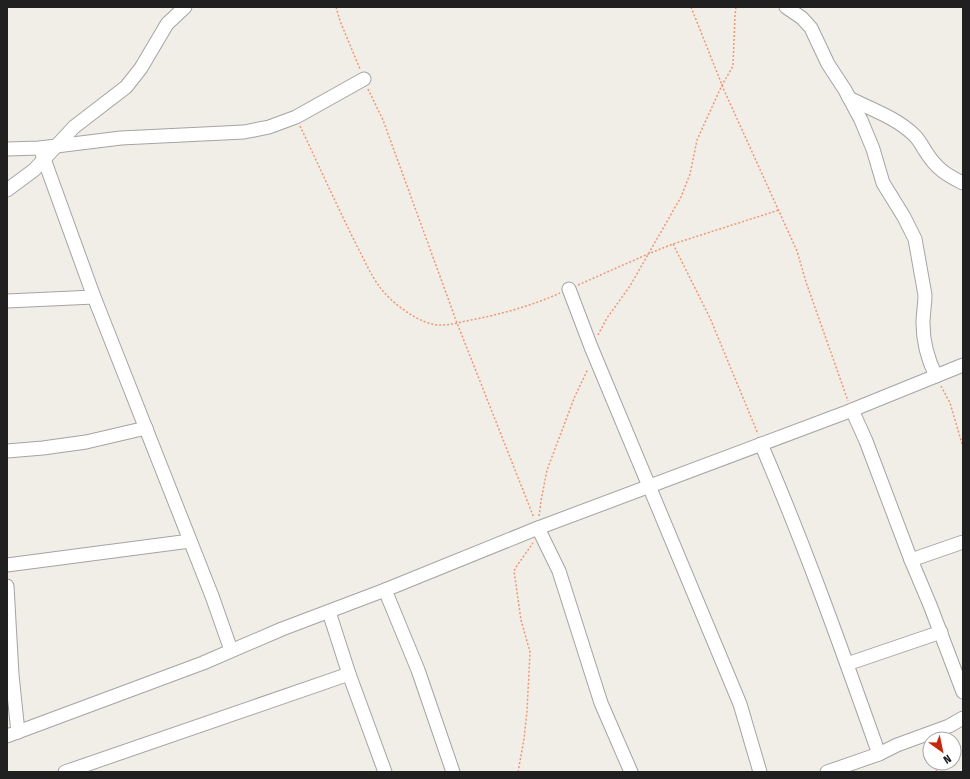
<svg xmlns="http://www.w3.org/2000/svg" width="970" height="779" viewBox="0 0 970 779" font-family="'Fira Sans Condensed',sans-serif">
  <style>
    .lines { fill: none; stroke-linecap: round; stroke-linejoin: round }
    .minor-casing { stroke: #a4a4a4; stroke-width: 15 }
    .path { stroke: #f29676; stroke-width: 1.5; stroke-dasharray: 2 2; stroke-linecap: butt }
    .minor { stroke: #fff; stroke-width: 13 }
  </style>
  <rect width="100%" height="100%" fill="#f0eee7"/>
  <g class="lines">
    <defs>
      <g id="minor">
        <path d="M786,7l16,11 9,10 17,36 17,26 16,30 12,29 10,34 21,34 11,22 10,56c0,9 -2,19 -2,28 0,18 5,37 13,53"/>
        <path d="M849,98c21,11 46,19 64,36 6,5 9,12 13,18 10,16 20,23 37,31"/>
        <polyline points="40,148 94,297 212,596 231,650"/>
        <polyline points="7,149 40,148 121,138 244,132 269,127 296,117 364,79"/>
        <polyline points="7,190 34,170 74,127 126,87 141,68 167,24 185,7"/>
        <polyline points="569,289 591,347 740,704 760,772"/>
        <polyline points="7,301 94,297"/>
        <polyline points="852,410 866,441 911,560 930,605 963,692"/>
        <path d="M761,444c44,102 81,206 118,310"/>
        <polyline points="7,451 43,448 86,442 146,428"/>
        <polyline points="538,528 559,571 601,703 631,772"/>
        <polyline points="911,560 963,542"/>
        <polyline points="7,565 190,541"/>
        <polyline points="7,586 12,675 18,732"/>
        <polyline points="385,590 418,670 453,772"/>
        <polyline points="329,612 349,674 385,772"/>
        <polyline points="847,664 941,632"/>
        <polyline points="7,736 203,663 282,629 385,590 538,528 847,412 963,365"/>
        <polyline points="65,772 349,674"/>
        <polyline points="827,772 879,754 897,745 949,726 963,718"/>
      </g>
    </defs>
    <use href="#minor" class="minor-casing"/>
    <g class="path">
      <polyline points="336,7 340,21 360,69"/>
      <polyline points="691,7 724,90 797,251 806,282 848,401"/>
      <polyline points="368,89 383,120 457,323 534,518"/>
      <path d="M300,126c19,40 37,80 57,120 7,13 13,28 22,40 11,16 42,40 62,39 10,0 20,-3 30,-5 31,-6 60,-14 89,-27"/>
      <polyline points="673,244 710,318 758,434"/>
      <polyline points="578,285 648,254 673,244 779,210"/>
      <polyline points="598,335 607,318 630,286 681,197 690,174 697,140 722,85 733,66 735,15 736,7"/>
      <polyline points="941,386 950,403 963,447"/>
      <polyline points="539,516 541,501 547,470 575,396 588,369"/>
      <polyline points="518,772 524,739 527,711 530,652 521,620 514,571 516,567 533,543"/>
      <polyline points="936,772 939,763"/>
    </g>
    <use href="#minor" class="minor"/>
  </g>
  <rect width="970" height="779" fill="none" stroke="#202020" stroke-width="16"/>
  <g transform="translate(942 751) rotate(147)"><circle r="19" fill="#ffffff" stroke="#a6a6a6"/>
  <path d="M0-3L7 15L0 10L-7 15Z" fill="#c5280b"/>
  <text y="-6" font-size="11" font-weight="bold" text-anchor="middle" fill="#202020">N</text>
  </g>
</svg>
